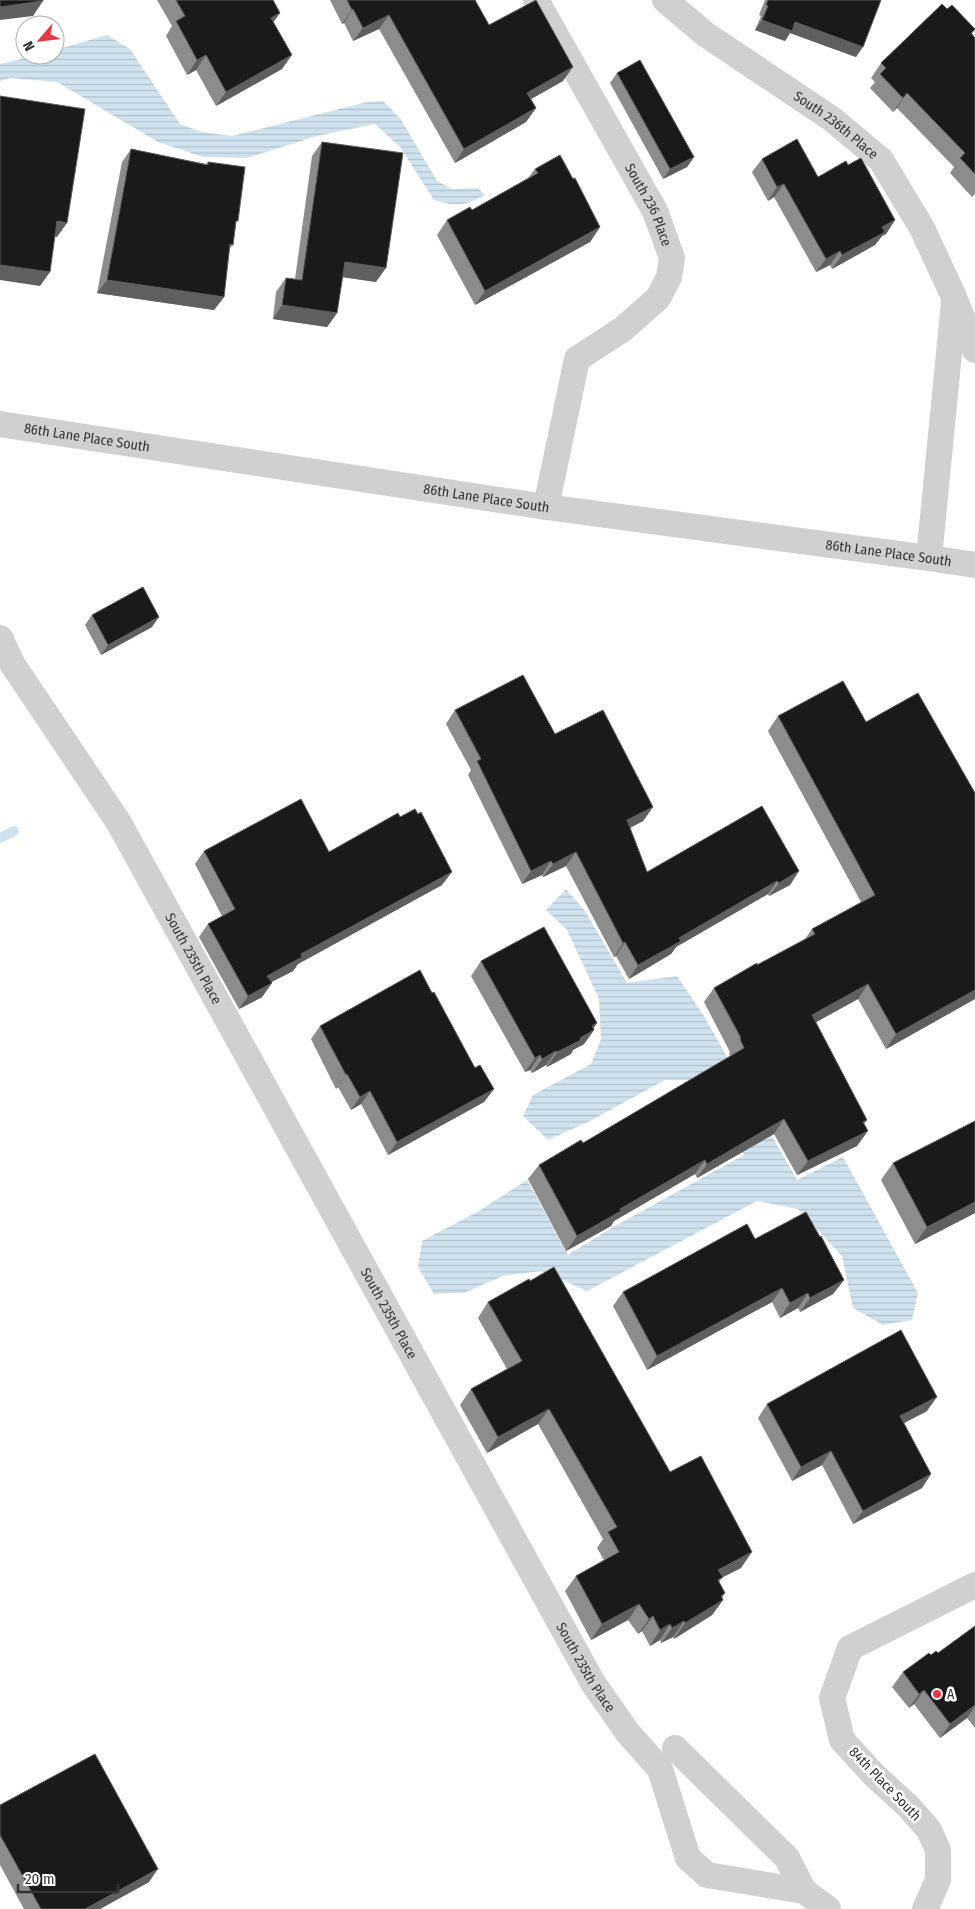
<svg xmlns="http://www.w3.org/2000/svg" width="975" height="1909" viewBox="0 0 975 1909" font-family="'Fira Sans Condensed',sans-serif">
  <style>
    .water { fill: url(#water-rules) }
    .lines { fill: none; stroke-linecap: round; stroke-linejoin: round }
    .stream { stroke: #cfe2ee; stroke-width: 10 }
    .minor { stroke: #d0d0d0; stroke-width: 26 }
    .wall { fill: #8c8c8c }
    .shaded-wall { fill: #5f5f5f }
    .building { fill: #1a1a1a; stroke: #5f5f5f }
    .poi-dot { fill: #e63946; stroke: #fff; stroke-width: 2 }
    .labels { text-anchor: middle; dominant-baseline: central; stroke-width: 5; stroke-linejoin: round; paint-order: stroke }
    .street-label { font-size: 14px; fill: #333; stroke: #fff }
    .poi-label { font-size: 14px; fill: #333; stroke: #fff; text-anchor: start }
  </style>
  <defs>
    <pattern id="water-rules" width="6" height="5" patternUnits="userSpaceOnUse" patternTransform="scale(1.25)"><rect width="6" height="5" fill="#cfe2ee"/><path d="M0 2.5h6" fill="none" stroke="#b2c2cd"/></pattern>
  </defs>
  <rect width="100%" height="100%" fill="#fff"/>
  <g class="water">
    <path d="M107,35l23,14 50,75 22,8 30,4 135,-34 16,-1 17,17 37,63 15,8 26,-1 7,7c-21,11 -27,12 -51,5l-34,-53 -25,-23 -58,12 -70,22 -44,-1 -45,-15 -101,-60 -47,-4 -10,3v-17l38,-9h17v-5z"/>
    <polygon points="566,889 585,911 627,983 677,976 704,1016 797,1180 843,1157 918,1293 912,1320 883,1325 853,1308 842,1256 798,1209 757,1201 587,1291 542,1271 503,1276 464,1293 434,1294 418,1267 422,1241 479,1211 527,1180 568,1255 613,1227 744,1155 701,1080 665,1080 590,1121 548,1140 523,1116 533,1095 591,1064 601,1039 599,999 567,930 546,910"/>
  </g>
  <g class="lines">
    <polyline class="stream" points="0,838 14,831"/>
    <g class="minor">
      <path id="s1" d="M536,0l119,211 17,47 -3,19 -11,21 -35,31 -46,30 -31,148"/>
      <path id="s2" d="M665,0l40,34 127,85 49,41 41,68 32,69 21,53"/>
      <path id="s3" d="M0,424l546,83 383,51 46,7"/>
      <polyline points="929,558 954,302"/>
      <path id="s4" d="M0,638l13,27 106,158 474,860 35,50 32,36 28,89 19,17 97,16 24,18"/>
      <polyline points="675,1748 787,1858 804,1891"/>
      <polyline points="925,1909 938,1880 938,1850 929,1830 909,1807 874,1775 842,1740 832,1698 850,1648 975,1585"/>
    </g>
  </g>
  <g class="wall">
    <polygon points="157,0 273,0 274,23 282,69 216,106 196,70 187,75 166,36 172,26"/>
    <polygon points="330,0 475,0 489,25 563,81 531,99 536,108 526,122 455,163 379,29 353,41 344,23 342,24"/>
    <polygon points="765,0 881,0 856,57 790,33 785,41 755,30 761,16 759,15"/>
    <polygon points="947,9 975,30 972,34 975,38 975,194 972,197 950,173 954,167 897,108 893,112 870,88 875,82 871,78 881,63"/>
    <polygon points="617,73 694,157 687,167 663,179 610,83"/>
    <polygon points="322,142 376,282 342,277 337,313 327,327 273,319 276,292 286,278 295,279 312,156"/>
    <polygon points="131,149 206,164 208,162 236,225 233,245 229,249 224,297 214,310 97,293 122,162"/>
    <polygon points="762,159 818,177 848,165 895,220 886,234 882,236 875,245 832,269 830,265 816,272 774,197 768,201 752,172"/>
    <polygon points="535,169 600,227 590,242 475,305 437,235 447,220 472,210 528,178"/>
    <polygon points="92,615 152,627 101,655 85,625"/>
    <polygon points="455,710 555,734 653,807 643,821 630,828 647,872 799,871 790,885 769,896 768,894 676,947 671,954 629,979 616,956 614,957 566,866 543,877 542,875 522,884 468,775 471,770 446,724"/>
    <polygon points="778,716 975,999 886,1049 858,999 816,1022 867,1120 864,1124 857,1146 797,1175 774,1134 697,1178 695,1174 614,1221 611,1226 566,1251 528,1179 539,1165 583,1143 731,1056 729,1054 730,1052 704,1002 714,988 805,939 812,929 861,902 768,731"/>
    <polygon points="418,814 442,885 298,964 293,971 271,982 272,983 262,997 239,1009 199,937 208,924 222,916 195,864 204,851 329,852 400,817"/>
    <polygon points="481,961 593,1029 594,1030 584,1044 573,1050 571,1054 547,1067 546,1065 532,1073 530,1070 525,1072 471,976"/>
    <polygon points="320,1026 475,1068 494,1089 484,1102 388,1155 361,1104 351,1110 338,1087 336,1089 311,1039"/>
    <polygon points="893,1163 975,1213 915,1244 881,1180"/>
    <polygon points="755,1239 844,1280 833,1294 800,1312 798,1308 780,1318 772,1302 647,1370 613,1306 623,1292"/>
    <polygon points="488,1302 670,1472 741,1568 723,1577 719,1582 723,1600 712,1615 674,1639 673,1637 661,1643 660,1640 650,1646 642,1631 638,1634 628,1620 591,1640 565,1591 576,1576 604,1560 597,1548 603,1539 538,1424 487,1453 460,1405 471,1389 507,1369 478,1318"/>
    <polygon points="767,1404 927,1411 904,1423 931,1474 922,1488 853,1524 822,1465 792,1481 758,1418"/>
    <polygon points="975,1626 975,1728 967,1718 940,1738 914,1704 909,1708 892,1687 903,1672 931,1655 938,1653"/>
    <polygon points="0,1805 149,1882 100,1909 24,1909 0,1865"/>
  </g>
  <g class="shaded-wall">
    <polygon points="43,1 33,16 0,20 0,7"/>
    <polygon points="353,9 344,23 342,24 352,10"/>
    <polygon points="280,13 270,27 271,18"/>
    <polygon points="389,15 379,29 353,41 363,28"/>
    <polygon points="762,20 795,22 863,47 856,57 790,33 785,41 755,30"/>
    <polygon points="206,55 196,70 187,75 197,60"/>
    <polygon points="292,55 282,69 216,106 226,92"/>
    <polygon points="573,67 563,81 517,107 527,93"/>
    <polygon points="907,93 897,108 893,112 903,98"/>
    <polygon points="536,108 526,122 455,163 464,149"/>
    <polygon points="694,157 687,167 663,179 670,169"/>
    <polygon points="784,184 774,197 768,201 777,187"/>
    <polygon points="895,220 886,234 882,236 875,245 832,269 842,255 882,227"/>
    <polygon points="57,221 67,223 57,237 48,235"/>
    <polygon points="600,227 590,242 475,305 485,291"/>
    <polygon points="840,251 830,265 816,272 826,259"/>
    <polygon points="345,262 386,268 376,282 335,276"/>
    <polygon points="0,265 50,272 40,286 0,280"/>
    <polygon points="107,280 224,297 214,310 97,293"/>
    <polygon points="282,305 337,313 327,327 273,319"/>
    <polygon points="159,617 152,627 101,655 108,645"/>
    <polygon points="653,807 643,821 618,834 627,820"/>
    <polygon points="576,852 566,866 543,877 553,864"/>
    <polygon points="551,861 542,875 522,884 531,871"/>
    <polygon points="799,871 790,885 769,896 779,883"/>
    <polygon points="452,872 442,885 298,964 293,971 258,989 267,976 301,954"/>
    <polygon points="777,881 768,894 676,947 671,954 629,979 638,965 679,938"/>
    <polygon points="625,942 616,956 614,957 623,943"/>
    <polygon points="272,983 262,997 239,1009 248,996"/>
    <polygon points="868,984 858,999 802,1030 812,1015"/>
    <polygon points="975,990 975,999 886,1049 896,1034"/>
    <polygon points="597,1023 591,1032 594,1030 584,1044 573,1050 571,1054 547,1067 557,1052 580,1038 592,1026"/>
    <polygon points="556,1051 546,1065 532,1073 542,1059"/>
    <polygon points="540,1055 530,1070 525,1072 535,1058"/>
    <polygon points="347,1074 338,1087 336,1089 346,1075"/>
    <polygon points="494,1089 484,1102 388,1155 397,1142"/>
    <polygon points="370,1091 361,1104 351,1110 360,1097"/>
    <polygon points="784,1119 774,1134 697,1178 707,1164"/>
    <polygon points="868,1131 857,1146 797,1175 808,1161"/>
    <polygon points="705,1160 695,1174 614,1221 611,1226 566,1251 577,1236 620,1209"/>
    <polygon points="975,1202 975,1213 915,1244 927,1227"/>
    <polygon points="844,1280 833,1294 800,1312 810,1298"/>
    <polygon points="782,1288 772,1302 647,1370 657,1356"/>
    <polygon points="808,1293 798,1308 780,1318 790,1303"/>
    <polygon points="937,1397 927,1411 891,1430 900,1416"/>
    <polygon points="549,1409 538,1424 487,1453 498,1437"/>
    <polygon points="831,1451 822,1465 792,1481 801,1467"/>
    <polygon points="931,1474 922,1488 853,1524 863,1511"/>
    <polygon points="752,1552 741,1568 707,1585 718,1570"/>
    <polygon points="725,1593 719,1602 723,1600 712,1615 674,1639 685,1623"/>
    <polygon points="639,1604 628,1620 591,1640 602,1624"/>
    <polygon points="653,1616 642,1631 638,1634 649,1619"/>
    <polygon points="684,1621 673,1637 661,1643 672,1628"/>
    <polygon points="670,1624 660,1640 650,1646 660,1630"/>
    <polygon points="924,1690 914,1704 909,1708 919,1694"/>
    <polygon points="975,1705 975,1706 967,1718 940,1738 950,1724"/>
    <polygon points="158,1869 149,1882 100,1909 85,1909"/>
  </g>
  <g class="building">
    <polygon points="0,0 43,0 43,1 0,7"/>
    <polygon points="176,0 273,0 280,13 271,18 292,55 226,92 206,55 197,60 176,21 185,16"/>
    <polygon points="347,0 475,0 489,25 536,0 573,67 527,93 536,108 464,149 389,15 363,28 353,9 352,10"/>
    <polygon points="768,0 881,0 863,47 795,22 792,31 762,20 768,6 766,5"/>
    <polygon points="942,4 947,9 952,5 975,29 971,33 975,38 975,174 960,158 965,153 907,93 903,98 880,74 886,68 881,63"/>
    <polygon points="640,60 694,157 670,169 617,73"/>
    <polygon points="0,96 85,109 67,223 57,221 50,272 0,265"/>
    <polygon points="797,139 818,177 846,161 848,165 861,158 895,220 882,227 885,232 842,255 840,251 826,259 784,184 777,187 762,159"/>
    <polygon points="322,142 403,153 386,268 345,262 337,313 282,305 286,278 302,280"/>
    <polygon points="131,149 208,165 208,162 245,167 238,221 236,221 233,245 230,244 224,297 107,280"/>
    <polygon points="560,155 573,179 575,178 600,227 485,291 447,220 470,207 472,210 538,173 535,169"/>
    <polygon points="143,587 159,617 108,645 92,615"/>
    <polygon points="523,675 555,734 603,710 653,807 627,820 647,872 762,806 799,871 779,883 777,881 679,938 681,941 638,965 625,942 623,943 576,852 553,864 551,861 531,871 477,761 481,759 455,710"/>
    <polygon points="843,681 866,722 918,693 975,793 975,990 896,1034 868,984 812,1015 867,1120 863,1122 868,1131 808,1161 784,1119 707,1164 705,1160 620,1209 621,1211 577,1236 539,1165 581,1140 583,1143 744,1048 740,1039 741,1038 714,988 757,963 757,965 815,934 812,929 875,895 778,716"/>
    <polygon points="301,799 329,852 398,813 400,817 415,809 418,814 421,812 452,872 301,954 302,957 267,976 272,983 248,996 208,924 235,909 204,851"/>
    <polygon points="544,927 597,1023 592,1026 594,1030 580,1038 581,1040 557,1052 556,1051 542,1059 540,1055 535,1058 481,961"/>
    <polygon points="420,970 432,993 434,992 475,1068 480,1065 494,1089 397,1142 370,1091 360,1097 347,1074 346,1075 320,1026"/>
    <polygon points="975,1121 975,1202 927,1227 893,1163"/>
    <polygon points="806,1212 820,1237 821,1236 844,1280 810,1298 808,1293 790,1303 782,1288 657,1356 623,1292 747,1224 755,1239"/>
    <polygon points="554,1267 670,1472 701,1456 752,1552 718,1570 723,1577 718,1580 725,1593 721,1596 723,1600 685,1623 684,1621 672,1628 670,1624 660,1630 653,1616 649,1619 639,1604 602,1624 576,1576 619,1552 608,1532 617,1527 549,1409 498,1437 471,1389 522,1361 488,1302 529,1279 530,1281"/>
    <polygon points="901,1330 937,1397 900,1416 931,1474 863,1511 831,1451 801,1467 767,1404"/>
    <polygon points="975,1626 975,1705 950,1724 924,1690 919,1694 903,1672 929,1653 931,1655 936,1651 938,1653"/>
    <polygon points="95,1754 158,1869 85,1909 41,1909 0,1835 0,1805"/>
  </g>
  <circle class="poi-dot" cx="937" cy="1694" r="5"/>
  <g class="labels">
    <g class="street-label">
      <text stroke="none"><textPath href="#s2" startOffset="212">South 236th Place</textPath></text>
      <text stroke="none"><textPath href="#s1" startOffset="234">South 236 Place</textPath></text>
      <text stroke="none"><textPath href="#s3" startOffset="88">86th Lane Place South</textPath></text>
      <text stroke="none"><textPath href="#s3" startOffset="492">86th Lane Place South</textPath></text>
      <text stroke="none"><textPath href="#s3" startOffset="898">86th Lane Place South</textPath></text>
      <text stroke="none"><textPath href="#s4" startOffset="375">South 235th Place</textPath></text>
      <text stroke="none"><textPath href="#s4" startOffset="780">South 235th Place</textPath></text>
      <text stroke="none"><textPath href="#s4" startOffset="1185">South 235th Place</textPath></text>
      <text transform="translate(885 1784) rotate(46)">84th Place South</text>
    </g>
    <g class="poi-label">
      <text x="947" y="1694">A</text>
    </g>
  </g>
  <g transform="translate(40 40) rotate(242)"><circle r="24" fill="#ffffff" stroke="#adadad"/>
  <path d="M0-4L9 19L0 12L-9 19Z" fill="#e63946"/>
  <text y="-8" font-size="14" font-weight="bold" text-anchor="middle" fill="#333333">N</text>
  </g>
  <path d="M18 1884v8h100v-8" fill="none" stroke="#333333" stroke-width="2.5"/>
  <text x="25" y="1884" font-size="15" fill="#333333" stroke="#ffffff" stroke-width="4" paint-order="stroke">20 m</text>
</svg>
